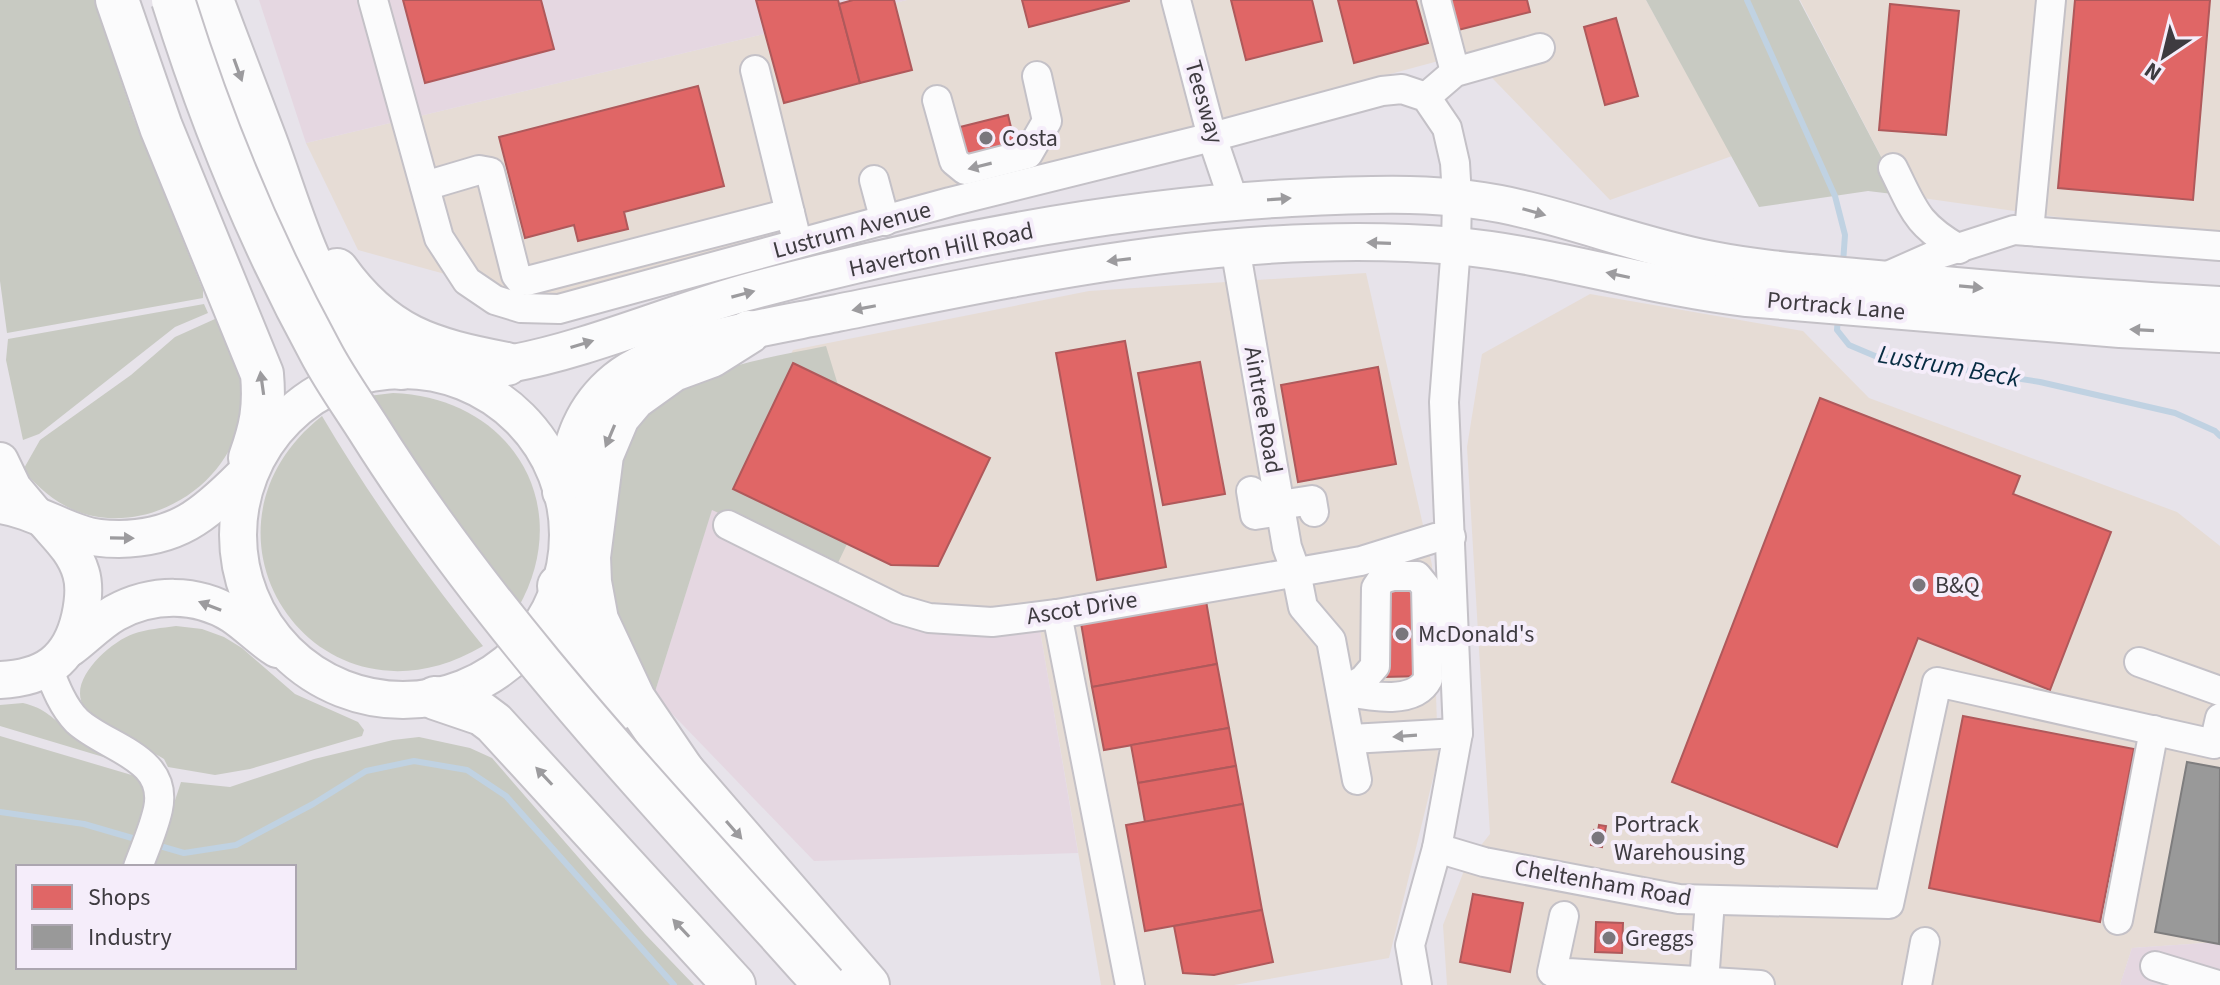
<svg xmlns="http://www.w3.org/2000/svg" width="2220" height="985" viewBox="0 0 2220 985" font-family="'Source Sans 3',sans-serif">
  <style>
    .commercial { fill: #e6dcd5 }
    .industrial { fill: #e5d7e1 }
    .green { fill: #c8cac2 }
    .shops { fill: #e06666; stroke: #af595b; stroke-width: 2 }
    .industry { fill: #999; stroke: #7e7d7e; stroke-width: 2 }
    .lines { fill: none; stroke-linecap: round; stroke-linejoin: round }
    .stream { stroke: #c0d2e2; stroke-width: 6 }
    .minor-casing { stroke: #c4c1c7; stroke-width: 32 }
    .major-casing { stroke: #c4c1c7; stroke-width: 40 }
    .highway-casing { stroke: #c4c1c7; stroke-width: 46 }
    .minor { stroke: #fbfbfc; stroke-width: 28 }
    .major { stroke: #fbfbfc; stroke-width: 36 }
    .highway { stroke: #fbfbfc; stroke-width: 42 }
    .highway-bridge-casing { stroke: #c4c1c7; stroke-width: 46; stroke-linecap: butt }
    .highway-bridge { stroke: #fbfbfc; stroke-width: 42 }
    .oneway { fill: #9c9b9e }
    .poi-dot { fill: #79767c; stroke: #f5edfa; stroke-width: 3 }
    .labels { text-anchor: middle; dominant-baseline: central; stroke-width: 8; stroke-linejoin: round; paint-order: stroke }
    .street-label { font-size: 24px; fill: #3e3b40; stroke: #f5edfa }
    .poi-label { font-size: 24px; fill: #3e3b40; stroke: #f5edfa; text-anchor: start }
    .water-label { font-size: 26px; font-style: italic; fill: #072c42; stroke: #f5edfa }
  </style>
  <rect width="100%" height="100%" fill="#e7e3ea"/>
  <g class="commercial">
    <polygon points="907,0 1646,0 1732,156 1610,200 1468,53 546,302 358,250 306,143"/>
    <polygon points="1800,0 2220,0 2220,234 2136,228 1901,195"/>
    <polygon points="1366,273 1432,565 1438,758 1389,958 1234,985 1101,985 1039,625 913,604 712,509 793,350 1089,291"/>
    <polygon points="1590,294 1803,331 1869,398 2177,512 2220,546 2220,942 2132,948 2120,985 1447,985 1443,925 1467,863 1490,834 1467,447 1482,354"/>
  </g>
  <g class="industrial">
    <polygon points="259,0 907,0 306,143"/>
    <polygon points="712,509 913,604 1039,625 1078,853 814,861 654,695"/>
    <polygon points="2220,942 2220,985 2120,985 2132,948"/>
  </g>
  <g class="green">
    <polygon points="0,0 94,0 134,119 203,290 203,298 7,333 0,281"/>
    <polygon points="1646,0 1799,0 1901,195 1868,191 1759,207"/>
    <polygon points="204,304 208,313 175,327 39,434 23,440 6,360 8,339"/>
    <path d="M226,314c15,33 22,71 14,107 -15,69 -97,116 -164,90 -22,-9 -38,-24 -53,-41l17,-30 91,-65 44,-38z"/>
    <path d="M826,346l12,39 -45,-21 -60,125 114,55 -11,23 -124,-57 -58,185c-17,-34 -36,-69 -43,-107 -5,-29 5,-110 14,-139 6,-19 23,-42 39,-53 49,-30 107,-39 162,-50z"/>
    <path d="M393,393c117,4 184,111 125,215l-76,-96 -74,-116z"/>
    <path d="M322,416c48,81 102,157 161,230 -166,98 -308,-114 -161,-230z"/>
    <path d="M176,626l26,3 22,8 18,11 53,46 63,28 6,8 -2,6 -112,33 -35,6 -47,-8 -4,-8c-23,-14 -62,-30 -79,-51 -20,-26 25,-66 48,-74 14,-5 29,-6 43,-8z"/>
    <path d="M23,703c22,5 31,16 47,30 12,9 26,15 39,23l1,3 -110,-33v-21z"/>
    <path d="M0,736l135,40c24,24 -2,65 -12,91h-105v100h276v-100h-141l28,-85 49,5 84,-28 79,-19 26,-3 51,11 22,10 153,176 49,51h-694z"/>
  </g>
  <g class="shops">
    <polygon points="403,0 541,0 554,49 425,83"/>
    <polygon points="756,0 838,0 860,83 784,103"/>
    <polygon points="853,0 894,0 912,70 860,83 839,4"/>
    <polygon points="1022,0 1129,0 1129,1 1029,27"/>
    <polygon points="1231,0 1312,0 1322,41 1246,60"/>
    <polygon points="1338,0 1416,0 1428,43 1354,63"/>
    <polygon points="1447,0 1527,0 1530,12 1454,31"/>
    <polygon points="2075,0 2210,0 2193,200 2058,188"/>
    <polygon points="1890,4 1959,11 1946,135 1879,130"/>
    <polygon points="1616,18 1638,96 1605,105 1584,27"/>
    <polygon points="698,86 724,186 624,212 628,229 578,241 574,225 525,238 499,137"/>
    <polygon points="1008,115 1016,148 964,161 956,128"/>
    <polygon points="1125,341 1166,567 1097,580 1056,353"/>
    <polygon points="1200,362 1225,494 1163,505 1138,373"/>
    <polygon points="793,363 990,458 938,566 891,565 733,489"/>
    <polygon points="1378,367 1396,464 1298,482 1281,385"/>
    <polygon points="1820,398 2020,476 2013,494 2111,532 2050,690 1918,638 1837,847 1672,782"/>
    <polygon points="1381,591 1422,591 1424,676 1383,677"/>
    <polygon points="1206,601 1217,664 1092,687 1081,623"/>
    <polygon points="1217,664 1229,728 1104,750 1092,687"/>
    <polygon points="1963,716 2134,749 2100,922 1929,888"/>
    <polygon points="1229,728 1236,766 1138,783 1131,745"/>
    <polygon points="1236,766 1243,804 1145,822 1138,783"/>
    <polygon points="1243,804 1262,910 1145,931 1126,825"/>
    <polygon points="1599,825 1606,826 1602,847 1591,845 1594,830 1598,831"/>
    <polygon points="1473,894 1523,903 1510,972 1460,962"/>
    <polygon points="1262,910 1273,962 1214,975 1183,973 1174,926"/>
    <polygon points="1596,922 1623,923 1622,953 1595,952"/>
  </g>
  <polygon class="industry" points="2187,762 2220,768 2219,944 2155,932"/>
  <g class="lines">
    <g class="stream">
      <polyline points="1747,0 1835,196 1845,235 1843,263"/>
      <polyline points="1838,318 1837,330 1849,345 1875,356 2040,382 2175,413 2215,431 2220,436"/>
      <polyline points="0,812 84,824 139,840"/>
      <polyline points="153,844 184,853 236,845 313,804 366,771 414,761 467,770 506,796 674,985"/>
    </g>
    <defs>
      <g id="minor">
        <polyline points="373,0 439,238 467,281 495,300 521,308 559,309 950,202 1212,137 1382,91 1402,89 1426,97 1447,128 1455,163 1457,197 1456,246 1444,402 1458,733 1437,848 1410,945 1417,985"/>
        <polyline points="1176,0 1212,137 1234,202"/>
        <polyline points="1436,0 1455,72"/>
        <polyline points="755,70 794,229"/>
        <polyline points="1426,97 1455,72 1540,48"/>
        <polyline points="937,100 954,161 965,170 1028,154 1047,121 1037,76"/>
        <path d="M1893,168c21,42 23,56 66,81"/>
        <polyline points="874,180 885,221"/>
        <polyline points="425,186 479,170 490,172 516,275 520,280 527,281 790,213"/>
        <polyline points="2029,231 2051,0"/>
        <polyline points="1235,247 1287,547 1296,572 1303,607 1331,640 1357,780"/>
        <polyline points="1881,279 1933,256 2014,230 2220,246"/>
        <polyline points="1251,491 1255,515 1281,511"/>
        <polyline points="1280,505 1312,500 1314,512"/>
        <polyline points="728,525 898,609 929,618 992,622 1057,614 1361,561 1435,538 1451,537"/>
        <path d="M1393,576h24l9,11 2,92c-14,27 -59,17 -85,12l20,-11 12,-14 1,-78 6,-9z"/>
        <polyline points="1057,614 1130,985"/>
        <polyline points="2139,662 2220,691"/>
        <path d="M48,668c7,18 15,39 29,53 29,27 92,36 81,88 -4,19 -13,39 -20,58"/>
        <polyline points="1351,739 1458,733"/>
        <polyline points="1437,848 1484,862 1679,899 1889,904 1937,682 2214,744 2220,718"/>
        <polyline points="1564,916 1552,972 1760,985"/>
        <polyline points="2118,920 2154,730"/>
        <polyline points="2155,966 2218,985"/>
        <polyline points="1704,982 1710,901"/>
        <polyline points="1917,985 1925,942"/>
      </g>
      <g id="major">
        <circle cx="403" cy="535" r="165"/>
        <path d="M436,371c24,-2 49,-3 73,-7 80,-15 157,-49 235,-71 178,-48 363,-85 547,-95 79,-4 159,-8 236,12 62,15 122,38 185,50 51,10 102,13 154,18 118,11 236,21 354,27"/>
        <polyline points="0,461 13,488 34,513"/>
        <path d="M561,492c11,-45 17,-81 55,-112 47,-39 160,-54 221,-67 204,-41 409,-85 619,-67 98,9 193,41 291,52l373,31 100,5"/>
        <path d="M0,505c29,4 54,20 82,29 11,4 25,5 37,5 58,-1 84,-23 123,-62"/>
        <path d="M70,648c15,-11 29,-26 45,-35 37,-20 81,-21 118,2 15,10 28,24 44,34"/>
        <path d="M0,680c44,-2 70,-19 80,-63 3,-14 5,-31 1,-44 -6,-21 -21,-35 -35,-51"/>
      </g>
      <g id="highway">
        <path d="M117,0l44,127 101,247c3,34 -1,53 -12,84"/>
        <path d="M212,0c17,46 35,92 52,137 26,68 43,143 92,200 12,13 29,22 45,31"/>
        <path d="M337,270c48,67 93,79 170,94"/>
        <path d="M559,586c11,56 21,79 60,122"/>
        <polyline points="435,698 482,714 494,723 734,985"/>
        <polyline points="663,752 683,771 868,985"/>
        <polyline points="683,771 634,699 597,620 590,582 589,557 602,455 618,417 634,398 673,370 711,356 749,332"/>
      </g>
    </defs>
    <use href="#minor" class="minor-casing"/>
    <use href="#major" class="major-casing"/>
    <use href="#highway" class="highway-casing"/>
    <use href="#minor" class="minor"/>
    <use href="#major" class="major"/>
    <use href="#highway" class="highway"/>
    <defs>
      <path id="highway-bridge" d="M173,0c38,122 86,239 147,351 14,27 32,52 48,77 128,204 298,378 457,557"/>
    </defs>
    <use href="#highway-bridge" class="highway-bridge-casing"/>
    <use href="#highway-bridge" class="highway-bridge"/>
  </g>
  <defs><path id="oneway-solid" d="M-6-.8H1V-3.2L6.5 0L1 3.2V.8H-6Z" transform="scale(2)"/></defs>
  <g class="oneway">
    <use href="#oneway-solid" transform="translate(238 70) rotate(70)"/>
    <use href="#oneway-solid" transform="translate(980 166) rotate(166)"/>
    <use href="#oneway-solid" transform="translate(1279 199) rotate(-4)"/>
    <use href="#oneway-solid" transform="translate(1534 212) rotate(16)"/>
    <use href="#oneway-solid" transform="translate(1379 243) rotate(-178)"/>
    <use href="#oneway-solid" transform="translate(1119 260) rotate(173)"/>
    <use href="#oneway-solid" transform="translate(1618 275) rotate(-168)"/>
    <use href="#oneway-solid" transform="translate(1971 287) rotate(5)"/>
    <use href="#oneway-solid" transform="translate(743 294) rotate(-15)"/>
    <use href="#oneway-solid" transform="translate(864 308) rotate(169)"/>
    <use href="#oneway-solid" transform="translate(2142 330) rotate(-177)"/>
    <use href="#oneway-solid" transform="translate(582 344) rotate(-17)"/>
    <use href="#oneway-solid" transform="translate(262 383) rotate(-98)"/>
    <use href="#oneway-solid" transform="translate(610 436) rotate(113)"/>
    <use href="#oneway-solid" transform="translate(122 538) rotate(1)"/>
    <use href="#oneway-solid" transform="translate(210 606) rotate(-159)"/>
    <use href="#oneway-solid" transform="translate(1405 736) rotate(176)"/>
    <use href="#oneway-solid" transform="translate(544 776) rotate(-133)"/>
    <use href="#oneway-solid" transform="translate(734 830) rotate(49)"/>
    <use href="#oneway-solid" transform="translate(681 928) rotate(-133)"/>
  </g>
  <g class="poi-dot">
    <circle cx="986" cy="138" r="8"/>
    <circle cx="1919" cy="585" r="8"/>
    <circle cx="1402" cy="634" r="8"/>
    <circle cx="1598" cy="838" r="8"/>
    <circle cx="1609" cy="938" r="8"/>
  </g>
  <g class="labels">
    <g class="street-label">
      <text transform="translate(1204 102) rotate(74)">Teesway</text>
      <text transform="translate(852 230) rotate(-15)">Lustrum Avenue</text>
      <text transform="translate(941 250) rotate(-12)">Haverton Hill Road</text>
      <text transform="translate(1836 306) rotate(5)">Portrack Lane</text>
      <text transform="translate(1263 410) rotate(80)">Aintree Road</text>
      <text transform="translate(1082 608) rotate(-9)">Ascot Drive</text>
      <text transform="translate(1603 883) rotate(10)">Cheltenham Road</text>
    </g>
    <g class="poi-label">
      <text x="1002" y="138">Costa</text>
      <text x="1935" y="585">B&amp;Q</text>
      <text x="1418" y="634">McDonald's</text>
      <text x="1614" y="824">Portrack<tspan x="1614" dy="28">Warehousing</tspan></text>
      <text x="1625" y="938">Greggs</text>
    </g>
    <g class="water-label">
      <text transform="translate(1949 366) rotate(10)">Lustrum Beck</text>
    </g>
  </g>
  <rect x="16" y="865" width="280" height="104" fill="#f5edfa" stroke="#aca6b0" stroke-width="2"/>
  <rect x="32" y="885" width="40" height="24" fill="#e06666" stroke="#aca6b0" stroke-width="2"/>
  <text x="88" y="905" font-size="24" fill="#3e3b40">Shops</text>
  <rect x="32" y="925" width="40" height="24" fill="#999999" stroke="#aca6b0" stroke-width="2"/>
  <text x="88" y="945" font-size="24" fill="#3e3b40">Industry</text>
  <g transform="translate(2164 56) rotate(215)" stroke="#f5edfa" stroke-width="6" paint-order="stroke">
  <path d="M0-6L14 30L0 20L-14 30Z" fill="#3e3b40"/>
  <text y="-12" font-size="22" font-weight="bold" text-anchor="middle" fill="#3e3b40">N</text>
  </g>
</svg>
